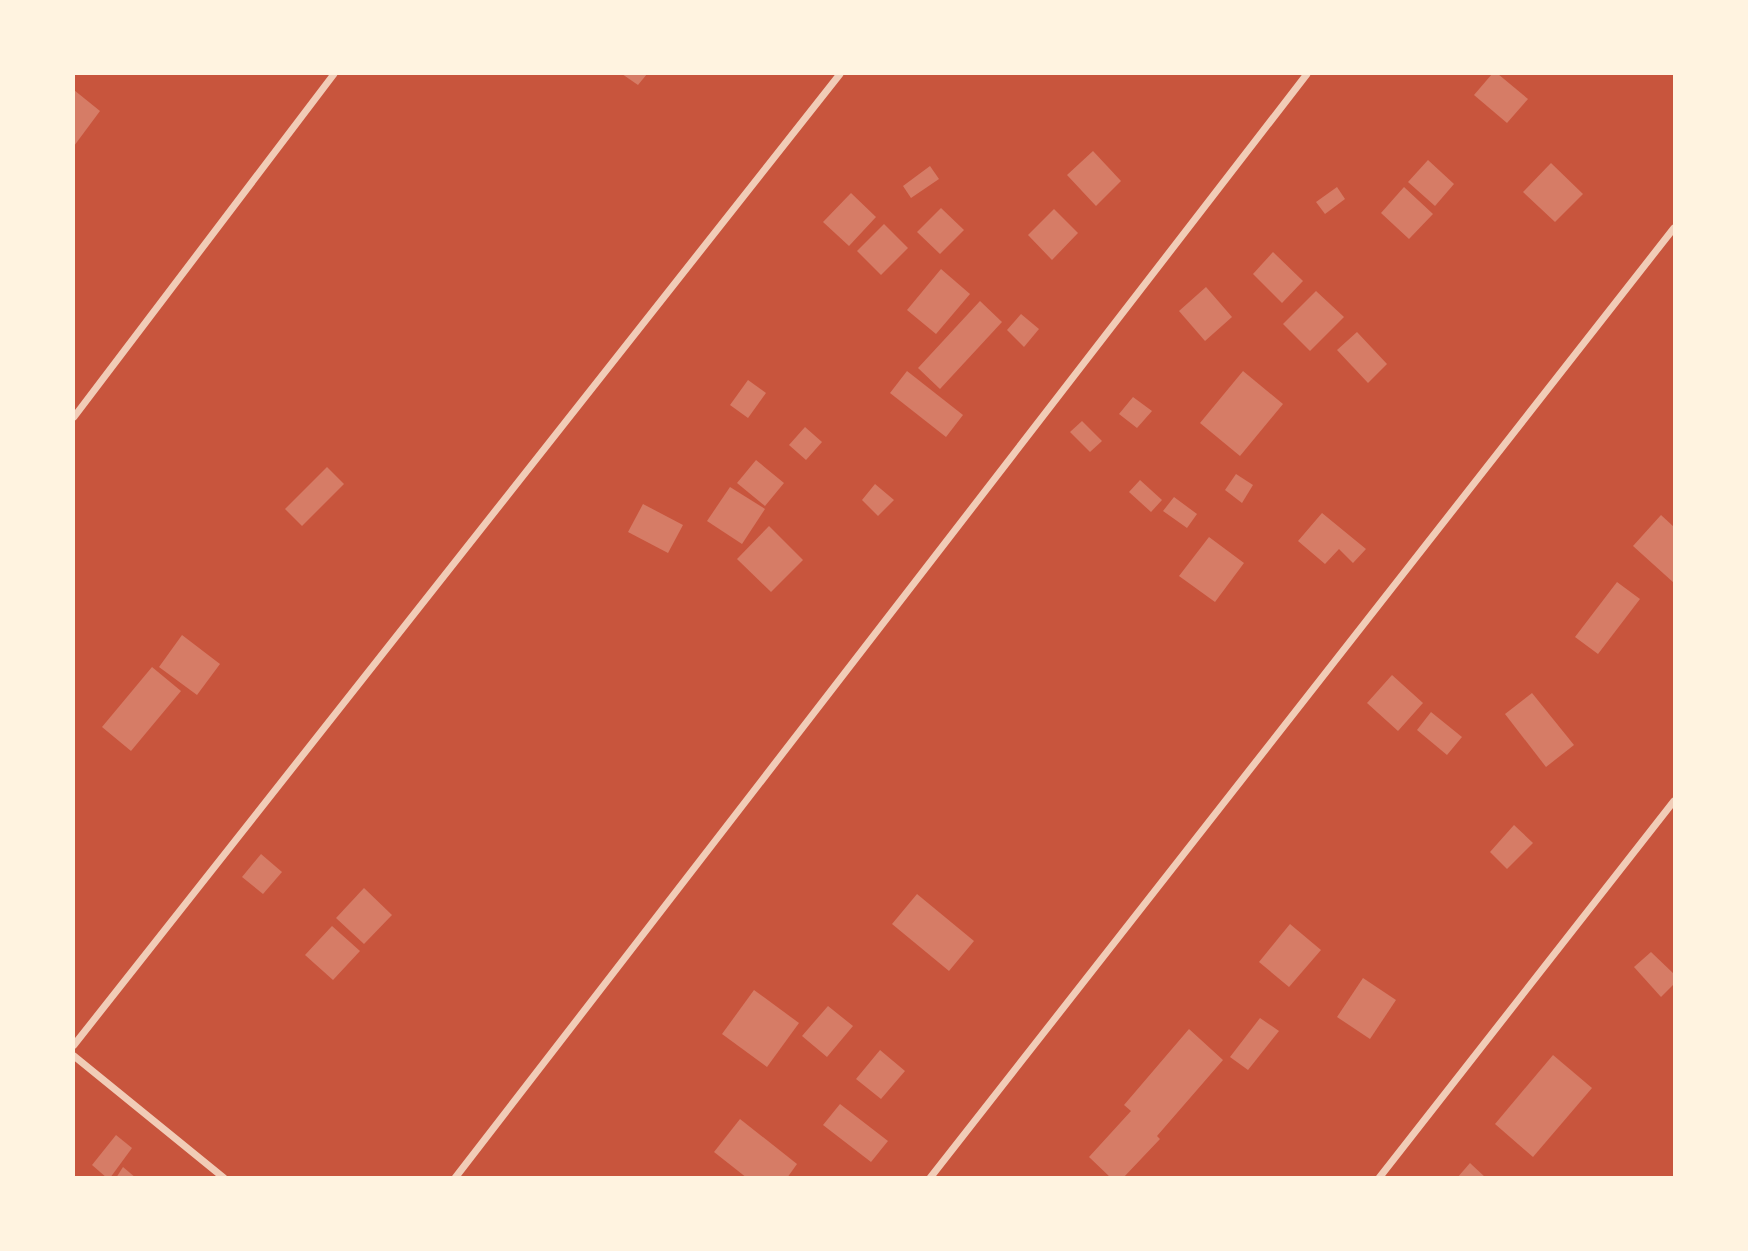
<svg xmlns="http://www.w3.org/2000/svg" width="1748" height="1251" viewBox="0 0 1748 1251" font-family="Lato,sans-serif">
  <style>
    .building { fill: #d67c66 }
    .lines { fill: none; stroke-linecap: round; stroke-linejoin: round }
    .minor { stroke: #f1ccb7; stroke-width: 7 }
  </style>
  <rect width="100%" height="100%" fill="#c8553d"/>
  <g class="building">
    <polygon points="622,74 647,74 638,85"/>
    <polygon points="1492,74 1498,74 1528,99 1507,123 1474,95"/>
    <polygon points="74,90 100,111 74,146"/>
    <polygon points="1093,151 1121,181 1096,206 1067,175"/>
    <polygon points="1428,160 1454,184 1435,206 1408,182"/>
    <polygon points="1551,163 1583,194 1555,222 1523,192"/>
    <polygon points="930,166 939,179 911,198 903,186"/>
    <polygon points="1337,187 1345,199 1325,214 1316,202"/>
    <polygon points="1404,187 1433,214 1409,239 1381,213"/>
    <polygon points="851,193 876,217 849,246 823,222"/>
    <polygon points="941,208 964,230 940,254 917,232"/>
    <polygon points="1054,209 1078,233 1052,260 1028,235"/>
    <polygon points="884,224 908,248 881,275 857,251"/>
    <polygon points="1273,252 1303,281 1282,303 1253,274"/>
    <polygon points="941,269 970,294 936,334 907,310"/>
    <polygon points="1206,287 1232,317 1205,341 1179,311"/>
    <polygon points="1316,291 1344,317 1310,351 1283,324"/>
    <polygon points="980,301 1002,322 940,389 918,368"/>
    <polygon points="1021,314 1039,329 1024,347 1007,330"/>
    <polygon points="1357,332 1387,364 1368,383 1337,350"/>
    <polygon points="907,371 963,415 946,437 890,393"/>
    <polygon points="1243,371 1283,404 1240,456 1200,423"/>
    <polygon points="748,380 766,393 748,418 730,405"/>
    <polygon points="1133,397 1152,411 1137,428 1119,414"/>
    <polygon points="1082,421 1102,441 1090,452 1070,432"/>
    <polygon points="805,427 822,442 806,460 789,445"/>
    <polygon points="756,460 784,483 765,506 737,483"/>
    <polygon points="327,467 344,484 302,526 285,509"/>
    <polygon points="1236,474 1253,485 1242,503 1225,490"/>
    <polygon points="1140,480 1162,500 1151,512 1129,492"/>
    <polygon points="875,484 894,500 878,516 862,500"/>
    <polygon points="730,487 765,509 742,544 707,521"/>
    <polygon points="1174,497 1197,514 1187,528 1163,511"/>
    <polygon points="643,504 683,525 668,553 628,532"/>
    <polygon points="1322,513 1366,549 1353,563 1339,549 1325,564 1298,541"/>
    <polygon points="1661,515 1674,527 1674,583 1633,546"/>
    <polygon points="769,526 803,560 771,592 737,559"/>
    <polygon points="1209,537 1244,563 1215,602 1179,576"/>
    <polygon points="1617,582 1640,599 1598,654 1575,637"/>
    <polygon points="182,635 220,664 197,695 159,667"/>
    <polygon points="152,667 181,691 131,751 102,727"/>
    <polygon points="1392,675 1423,703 1398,731 1367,703"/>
    <polygon points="1532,693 1574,745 1546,767 1505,714"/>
    <polygon points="1431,712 1462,737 1447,755 1417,730"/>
    <polygon points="1514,825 1533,843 1507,869 1490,852"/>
    <polygon points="261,854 282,872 263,894 242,877"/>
    <polygon points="364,888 392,915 364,944 336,918"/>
    <polygon points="917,894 974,941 949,971 892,924"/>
    <polygon points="1290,924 1321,950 1289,987 1259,962"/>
    <polygon points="332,926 360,951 333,980 305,955"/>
    <polygon points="1651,952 1674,974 1674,984 1661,997 1634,967"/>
    <polygon points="1363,978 1396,1000 1370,1039 1337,1017"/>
    <polygon points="754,990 799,1023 767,1067 722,1034"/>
    <polygon points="828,1006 853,1026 827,1057 802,1036"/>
    <polygon points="1260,1018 1279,1031 1248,1070 1230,1057"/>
    <polygon points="1189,1029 1223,1060 1157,1136 1160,1139 1123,1178 1111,1178 1089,1157 1131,1111 1124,1105"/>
    <polygon points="880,1050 905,1071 881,1099 856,1079"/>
    <polygon points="1553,1055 1592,1088 1533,1157 1495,1124"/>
    <polygon points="840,1104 888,1141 871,1162 823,1125"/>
    <polygon points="740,1119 797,1164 787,1178 747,1178 714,1152"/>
    <polygon points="116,1135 132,1148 110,1178 107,1178 92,1165"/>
    <polygon points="1470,1163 1486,1178 1457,1178"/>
    <polygon points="123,1167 136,1178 116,1178"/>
  </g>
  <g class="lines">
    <g class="minor">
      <polyline points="74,417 334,74"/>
      <polyline points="74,1045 840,74"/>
      <polyline points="74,1056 224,1178"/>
      <polyline points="455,1178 1307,74"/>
      <polyline points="930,1178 1674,228"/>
      <polyline points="1379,1178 1674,801"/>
    </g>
  </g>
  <rect width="1748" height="1251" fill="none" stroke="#fff3e0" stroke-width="150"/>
</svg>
